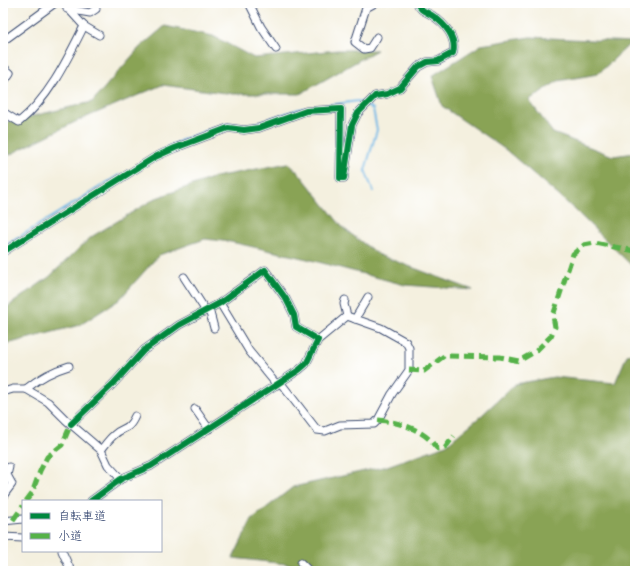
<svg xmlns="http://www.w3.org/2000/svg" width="638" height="574" viewBox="0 0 638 574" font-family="Caveat,'Klee One',sans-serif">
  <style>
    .forest { fill: #89a355; stroke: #52695a }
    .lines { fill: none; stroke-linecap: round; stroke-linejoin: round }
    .stream { stroke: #6eb7e6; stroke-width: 2 }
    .minor-casing { stroke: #3c4c71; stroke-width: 9 }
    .minor { stroke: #fff; stroke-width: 7 }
    .quiet { stroke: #55b248; stroke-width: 5; stroke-dasharray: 10 5; stroke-linecap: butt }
    .cycleway-casing { stroke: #fff; stroke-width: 8 }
    .cycleway { stroke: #00873e; stroke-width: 6 }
  </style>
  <rect width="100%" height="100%" fill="#fff"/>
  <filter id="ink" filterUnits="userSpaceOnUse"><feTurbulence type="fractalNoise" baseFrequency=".025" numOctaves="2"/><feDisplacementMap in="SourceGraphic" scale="8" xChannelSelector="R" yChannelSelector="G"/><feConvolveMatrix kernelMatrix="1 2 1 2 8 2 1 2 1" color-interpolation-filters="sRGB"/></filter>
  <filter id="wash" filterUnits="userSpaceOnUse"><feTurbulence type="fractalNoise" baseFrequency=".012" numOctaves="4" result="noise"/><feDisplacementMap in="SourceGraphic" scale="16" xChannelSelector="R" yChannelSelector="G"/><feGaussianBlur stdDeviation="0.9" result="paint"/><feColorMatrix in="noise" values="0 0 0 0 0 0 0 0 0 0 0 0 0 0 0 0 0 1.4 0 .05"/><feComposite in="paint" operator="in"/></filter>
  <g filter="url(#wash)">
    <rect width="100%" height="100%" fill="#f4f0df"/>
    <g class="forest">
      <polygon points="165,26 213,36 254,58 338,50 377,50 300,94 233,94 162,85 75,122 3,158 3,123 92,102 139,48"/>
      <polygon points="530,37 632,42 598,74 558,81 529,100 553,133 613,156 635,153 635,269 573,208 506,150 442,106 432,76 481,45"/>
      <polygon points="288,163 300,174 343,228 379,255 473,290 405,285 307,259 231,242 205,239 159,255 119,300 80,325 3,345 3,310 49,277 91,237 156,198 215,177"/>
      <polygon points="635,352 635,571 328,571 312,567 233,558 252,519 293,487 387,466 446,445 482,415 515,384 554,377 615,383 627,355"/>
    </g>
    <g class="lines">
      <g class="stream">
        <polyline points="159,152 184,139 226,124 250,125 299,109 358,101 373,109 377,130 365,170 373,191"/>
        <polyline points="3,247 119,175"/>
      </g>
    </g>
  </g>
  <g filter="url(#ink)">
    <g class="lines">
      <defs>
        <g id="minor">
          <polyline points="249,3 261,27 276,49"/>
          <polyline points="375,3 366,8 355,42 364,49 370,48 377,37"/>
          <polyline points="67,9 90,13 96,9"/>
          <polyline points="84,26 99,35"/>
          <polyline points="3,41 55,3"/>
          <polyline points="3,67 10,73 3,83"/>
          <path d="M3,112l16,10c30,-24 48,-62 65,-96l-21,-23"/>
          <path d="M3,252l152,-95 20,-9 53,-20 16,2 15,-2 47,-17 35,-2 -1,69h4l8,-53 6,-12 17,-17 12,-2 13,-6 18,-21 9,-5 11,-1 15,-8c4,-15 -8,-29 -20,-37 -7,-5 -12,-4 -16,-13"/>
          <polyline points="184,277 206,311"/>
          <polyline points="345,300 344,304 347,316"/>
          <polyline points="220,303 249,351 277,385"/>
          <polyline points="209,309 214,328"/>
          <polyline points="355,319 368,297"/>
          <polyline points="280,382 317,430 325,431 340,425 374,424 378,420 392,394 409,370 409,348 406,342 381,328 347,316 318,340"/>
          <path d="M26,389c13,-11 26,-18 43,-23"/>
          <polyline points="3,392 13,389 26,389 48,402 66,420 101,450 108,465 121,479"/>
          <polyline points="195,409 209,429"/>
          <polyline points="71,424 113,384 144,350 179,325 220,303 265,270 286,299 294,315 296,327 318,340 306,364 299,370 179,448 151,466 121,479 91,501"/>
          <path d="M101,450c4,-5 8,-11 13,-15 9,-9 14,-3 21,-19"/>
          <polyline points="3,496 12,484 7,475 9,467"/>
          <polyline points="3,521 23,519"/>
          <polyline points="3,537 23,538"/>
          <polyline points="62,551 71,571"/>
          <polyline points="301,563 309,571"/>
        </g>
      </defs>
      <use href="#minor" class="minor-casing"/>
      <use href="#minor" class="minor"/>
      <g class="quiet">
        <polyline points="409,370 424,371 444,356 500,357 519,361 536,351 551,336 555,327 553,316 573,254 584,245 595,243 635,251"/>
        <path d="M378,420c19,2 38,7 52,20 3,3 5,7 8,9l7,-1 9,-12"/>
        <polyline points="26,501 32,493 40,471 47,457 62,445 71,424"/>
        <polyline points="13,520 23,506"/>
      </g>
      <defs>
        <g id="cycleway">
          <path d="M3,252l152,-95 20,-9 53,-20 16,2 15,-2 47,-17 35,-2 -1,69h4l8,-53 6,-12 17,-17 12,-2 13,-6 18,-21 9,-5 11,-1 15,-8c4,-15 -8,-29 -20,-37 -7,-5 -12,-4 -16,-13"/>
          <polyline points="71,424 113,384 144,350 179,325 220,303 265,270 286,299 294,315 296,327 318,340 306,364 299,370 179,448 151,466 121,479 91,501"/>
        </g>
      </defs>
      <use href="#cycleway" class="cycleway-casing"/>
      <use href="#cycleway" class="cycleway"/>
    </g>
  </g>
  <rect width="638" height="574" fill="none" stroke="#fff" stroke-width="16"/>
  <rect x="22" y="500" width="140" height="52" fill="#ffffff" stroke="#a4acbf"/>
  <rect x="30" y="513" width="20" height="6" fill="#00873e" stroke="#a4acbf"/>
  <text x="58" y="520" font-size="12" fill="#1b2f5e">自転車道</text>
  <rect x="30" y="533" width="20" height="6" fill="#55b248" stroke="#a4acbf"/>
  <text x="58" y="540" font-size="12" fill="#1b2f5e">小道</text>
</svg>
